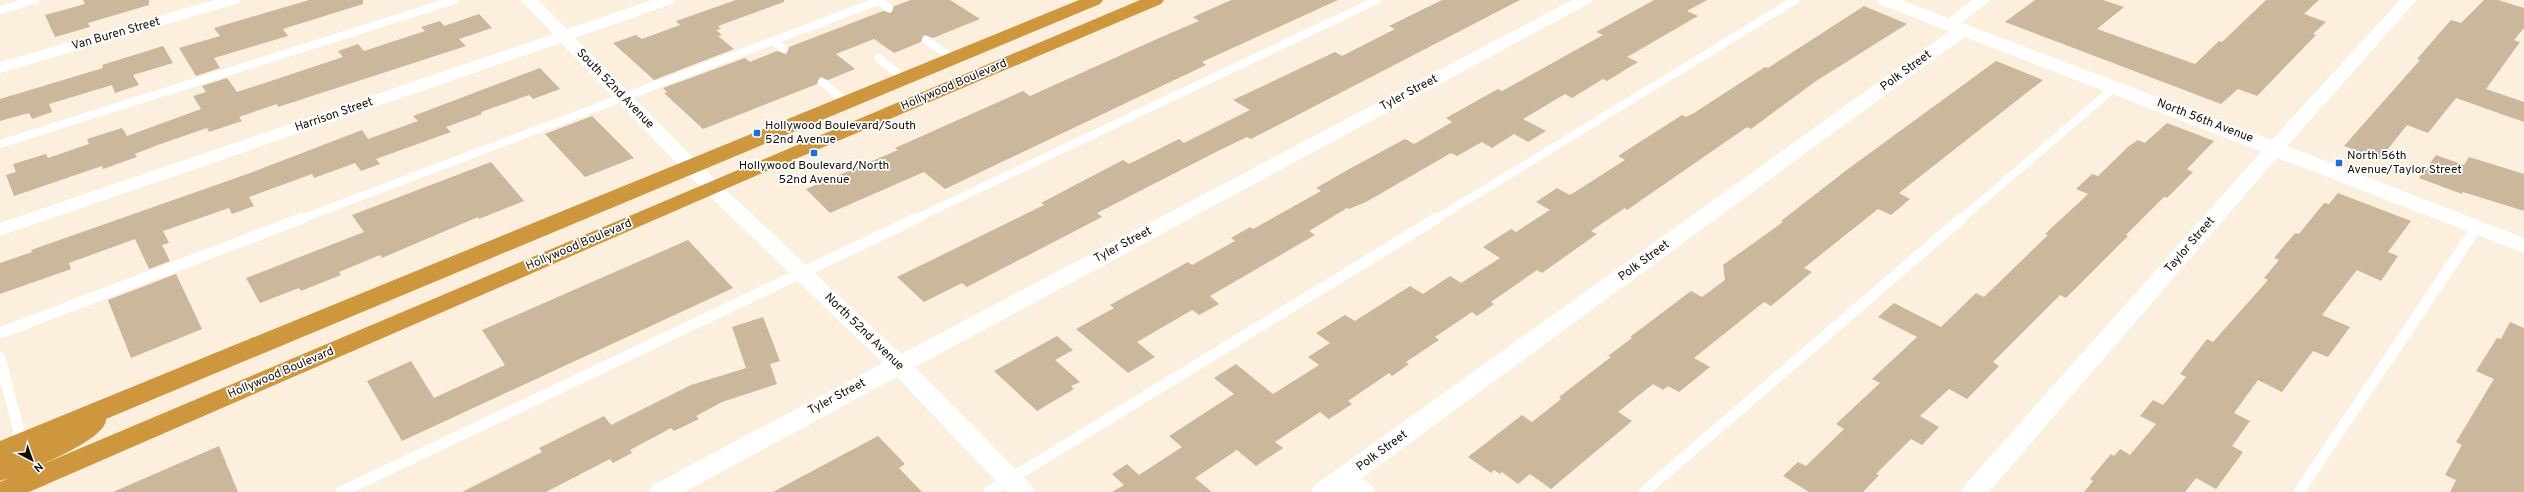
<svg xmlns="http://www.w3.org/2000/svg" width="2524" height="492" viewBox="0 0 2524 492" font-family="Overpass,sans-serif">
  <style>
    .building { fill: #cbb89c }
    .lines { fill: none; stroke-linecap: round; stroke-linejoin: round }
    .lane-far1 { stroke: #fff; stroke-width: 8 }
    .lane { stroke: #fff; stroke-width: 11 }
    .street { fill: #fff; fill-rule: evenodd }
    .secondary { fill: #fff; fill-rule: evenodd }
    .highway { fill: #ce973d; fill-rule: evenodd }
    .poi-dot { fill: #1872db; stroke: #fff; stroke-width: 1.5 }
    .labels { text-anchor: middle; dominant-baseline: central; stroke-width: 3.5; stroke-linejoin: round; paint-order: stroke }
    .street-label { font-size: 12px; fill: #140e05; stroke: #fff }
    .poi-label { font-size: 12px; fill: #140e05; stroke: #fff; text-anchor: start }
  </style>
  <rect width="100%" height="100%" fill="#fcefde"/>
  <g class="building">
    <polygon points="83,0 149,0 149,5 88,23 90,27 55,37 45,15 85,4"/>
    <polygon points="309,0 363,0 363,4 283,29 288,36 214,58 220,68 196,76 179,48 220,36 214,28"/>
    <polygon points="736,0 784,0 784,2 718,26 721,29 716,30 722,35 718,36 734,49 654,80 613,43 636,35 642,39 680,25 676,21"/>
    <polygon points="911,0 950,0 980,19 933,38 924,35 921,42 894,53 874,39 836,54 855,69 828,80 820,77 817,84 703,129 664,93 667,92 663,88 745,58 750,62 777,51 786,54 789,47 883,11 891,13 894,6"/>
    <polygon points="1231,0 1338,0 1202,62 1206,65 945,189 924,172 830,213 806,189 898,150 895,148 1023,91 1030,96 1159,38 1199,21 1193,17"/>
    <polygon points="1442,0 1520,0 1251,139 1247,137 1220,150 1097,213 1102,217 967,287 962,283 924,302 897,277 1044,205 1041,203 1123,160 1129,164 1179,139 1184,143 1250,110 1233,100 1335,52 1342,56 1395,29 1389,26"/>
    <polygon points="1654,0 1707,0 1687,11 1698,16 1627,57 1638,62 1607,81 1603,79 1572,98 1565,94 1523,119 1546,131 1528,142 1514,134 1492,148 1482,142 1457,156 1451,153 1366,202 1349,209 1347,208 1309,231 1315,235 1210,296 1219,304 1199,315 1192,310 1137,342 1155,357 1128,373 1076,329 1114,308 1110,305 1188,262 1192,265 1235,241 1231,238 1250,227 1253,229 1321,191 1316,188 1351,168 1405,139 1414,144 1452,122 1446,118 1498,89 1502,91 1603,35 1596,32"/>
    <polygon points="2035,0 2103,0 2124,7 2097,29 2195,64 2219,41 2222,42 2266,0 2319,0 2304,14 2326,22 2313,34 2316,35 2257,96 2238,89 2221,104 2005,22"/>
    <polygon points="2484,0 2498,0 2524,8 2524,28 2514,40 2520,42 2486,89 2524,102 2524,122 2456,98 2428,133 2407,125 2380,159 2344,146 2420,60 2417,59 2451,20 2461,23"/>
    <polygon points="1864,6 1907,24 1816,81 1751,129 1747,127 1627,210 1625,208 1591,231 1597,234 1542,273 1537,270 1491,302 1494,304 1477,316 1472,312 1435,337 1439,340 1406,362 1409,364 1392,376 1389,373 1348,401 1352,404 1329,419 1320,412 1275,442 1283,448 1256,466 1237,450 1195,478 1212,492 1112,492 1124,485 1112,474 1127,464 1139,475 1182,447 1169,436 1234,394 1214,378 1236,364 1273,394 1319,365 1308,357 1330,343 1316,333 1345,315 1355,321 1410,286 1423,294 1450,276 1461,283 1500,258 1483,247 1511,229 1516,232 1550,210 1536,202 1557,188 1570,195 1625,160 1618,156 1682,115 1686,117 1694,113 1765,67 1768,68"/>
    <polygon points="479,14 492,28 459,39 466,46 278,107 277,104 239,117 242,121 209,132 207,128 155,146 135,154 137,157 103,169 102,166 14,196 6,175 16,172 13,164 46,154 48,158 89,144 87,139 122,128 127,136 201,109 193,96 206,92 202,86 227,78 237,92 343,57 338,51 358,44 364,51 425,31 421,27 440,21 444,26"/>
    <polygon points="163,46 173,63 133,75 139,85 115,93 112,85 49,104 52,112 32,119 29,113 0,121 0,99 103,68 102,65"/>
    <polygon points="1996,61 2043,80 1899,193 1910,199 1891,215 1878,209 1804,268 1812,272 1771,306 1764,302 1694,358 1710,367 1679,392 1668,386 1663,390 1653,384 1618,412 1632,421 1551,489 1530,474 1518,484 1502,472 1500,474 1494,470 1491,473 1468,457 1522,415 1532,422 1561,399 1559,397 1611,357 1608,356 1632,338 1630,337 1691,291 1702,297 1725,280 1723,265 1783,222 1781,221 1848,169"/>
    <polygon points="540,68 560,89 533,99 529,95 481,112 482,114 446,127 451,132 376,159 380,164 361,171 355,163 314,178 312,174 249,197 254,206 232,214 229,208 163,231 169,243 162,245 170,261 149,269 135,239 69,263 71,269 0,294 0,263 32,252 31,250 253,172 362,130 368,139 418,121 413,116"/>
    <polygon points="592,116 634,158 585,177 545,134"/>
    <polygon points="2167,123 2214,141 2187,169 2193,172 2167,198 2164,197 2126,235 2128,236 2066,298 2060,295 1993,362 1999,366 1967,399 1949,389 1920,416 1939,427 1922,445 1911,439 1876,474 1879,475 1863,492 1809,492 1783,476 1798,462 1806,466 1844,429 1836,424 1880,383 1872,379 1917,337 1878,317 1894,303 1941,327 1976,293 1984,297 2048,235 2045,234 2088,194 2076,189 2092,174 2098,176 2129,146 2138,140 2145,143"/>
    <polygon points="2436,155 2464,165 2469,157 2524,174 2524,211 2463,192 2462,194 2419,178"/>
    <polygon points="491,162 524,201 479,219 478,217 382,258 380,255 339,272 341,275 301,291 299,288 260,303 246,278 364,232 352,215"/>
    <polygon points="2338,193 2411,221 2388,252 2398,256 2381,281 2357,270 2322,315 2350,327 2328,357 2313,351 2282,392 2258,380 2234,413 2250,421 2232,446 2243,452 2216,489 2196,478 2185,492 2084,492 2093,481 2090,479 2111,454 2114,456 2120,449 2130,455 2156,424 2140,416 2153,400 2163,405 2186,377 2180,374 2207,339 2213,342 2268,280 2264,278 2279,260 2274,258 2295,233 2299,234 2324,203 2329,204"/>
    <polygon points="688,240 733,288 402,441 367,381 411,361 434,398 505,365 482,330"/>
    <polygon points="176,274 202,329 131,358 108,300"/>
    <polygon points="763,317 780,361 770,364 777,384 722,402 696,416 699,419 674,431 671,428 630,450 632,453 613,463 610,459 546,492 462,492 542,452 539,448 604,416 611,425 691,385 746,368 732,327"/>
    <polygon points="2510,322 2524,328 2524,492 2450,492 2456,480 2445,475 2462,445 2456,442 2494,379 2476,371 2497,338 2501,339"/>
    <polygon points="1057,336 1073,350 1055,360 1080,382 1071,386 1074,389 1037,411 994,371"/>
    <polygon points="878,436 905,464 899,468 922,492 773,492"/>
    <polygon points="219,446 238,492 113,492"/>
  </g>
  <g class="lines">
    <g class="lane-far1">
      <polyline points="878,1 889,8"/>
      <polyline points="0,10 35,0"/>
      <polyline points="926,40 952,58"/>
      <polyline points="772,41 784,49"/>
      <polyline points="878,58 904,78"/>
      <polyline points="822,82 846,102"/>
      <polyline points="0,144 455,0"/>
      <polyline points="301,219 881,0"/>
      <polyline points="915,219 1377,0"/>
      <polyline points="1436,219 1795,0"/>
      <polyline points="1961,219 2115,87"/>
    </g>
    <g class="lane">
      <polyline points="0,333 303,218"/>
      <polyline points="0,358 22,443"/>
      <polyline points="341,492 917,218"/>
      <polyline points="989,492 1437,218"/>
      <polyline points="1644,492 1962,218"/>
      <polyline points="2299,492 2477,227"/>
    </g>
    <g class="street">
      <polygon points="215,0 241,0 239,3 0,73 0,62"/>
      <polygon points="521,0 538,0 567,29 652,0 676,0 674,3 575,38 708,173 901,354 1572,0 1592,0 1590,3 915,367 1031,485 1035,492 1006,492 897,377 684,492 649,492 653,485 883,363 694,181 561,43 0,236 0,223 553,34"/>
      <polygon points="1972,0 1991,0 1959,25 1970,25 1972,29 1970,33 1362,478 1372,485 1376,492 1311,492 1315,485 1954,28 1944,28 1942,24"/>
      <polygon points="2400,0 2417,0 2282,152 1989,492 1961,492 1965,485 2268,144"/>
    </g>
    <polygon class="secondary" points="1876,0 1901,0 2282,144 2524,238 2524,253 1879,4"/>
    <path class="highway" d="M1079,0h24l-3,4 -994,415c1,21 -78,51 -96,59l1130,-478h24l-3,4 -401,170 -731,318h-29v-10l9,-4 -9,3v-40z"/>
  </g>
  <g class="poi-dot">
    <rect x="753" y="129" width="8" height="8" rx="2"/>
    <rect x="810" y="149" width="8" height="8" rx="2"/>
    <rect x="2335" y="159" width="8" height="8" rx="2"/>
  </g>
  <g class="labels">
    <g class="street-label">
      <text transform="translate(116 34) rotate(-16)">Van Buren Street</text>
      <text transform="translate(1906 71) rotate(-36)">Polk Street</text>
      <text transform="translate(954 85) rotate(-23)">Hollywood Boulevard</text>
      <text transform="translate(615 89) rotate(46)">South 52nd Avenue</text>
      <text transform="translate(1409 93) rotate(-28)">Tyler Street</text>
      <text transform="translate(334 115) rotate(-19)">Harrison Street</text>
      <text transform="translate(2205 121) rotate(21)">North 56th Avenue</text>
      <text transform="translate(579 245) rotate(-23)">Hollywood Boulevard</text>
      <text transform="translate(1123 245) rotate(-28)">Tyler Street</text>
      <text transform="translate(2190 245) rotate(-49)">Taylor Street</text>
      <text transform="translate(1644 261) rotate(-36)">Polk Street</text>
      <text transform="translate(864 332) rotate(44)">North 52nd Avenue</text>
      <text transform="translate(281 373) rotate(-23)">Hollywood Boulevard</text>
      <text transform="translate(837 397) rotate(-28)">Tyler Street</text>
      <text transform="translate(1382 451) rotate(-36)">Polk Street</text>
    </g>
    <g class="poi-label">
      <text x="765" y="126">Hollywood Boulevard/South<tspan x="765" dy="14">52nd Avenue</tspan></text>
      <text x="2347" y="156">North 56th<tspan x="2347" dy="14">Avenue/Taylor Street</tspan></text>
      <text x="814" y="166" text-anchor="middle">Hollywood Boulevard/North<tspan x="814" dy="14">52nd Avenue</tspan></text>
    </g>
  </g>
  <g transform="translate(32 460) rotate(139)" stroke="#ffffff" stroke-width="3" paint-order="stroke">
  <path d="M0-3L7 15L0 10L-7 15Z" fill="#140e05"/>
  <text y="-6" font-size="11" font-weight="bold" text-anchor="middle" fill="#140e05">N</text>
  </g>
</svg>
